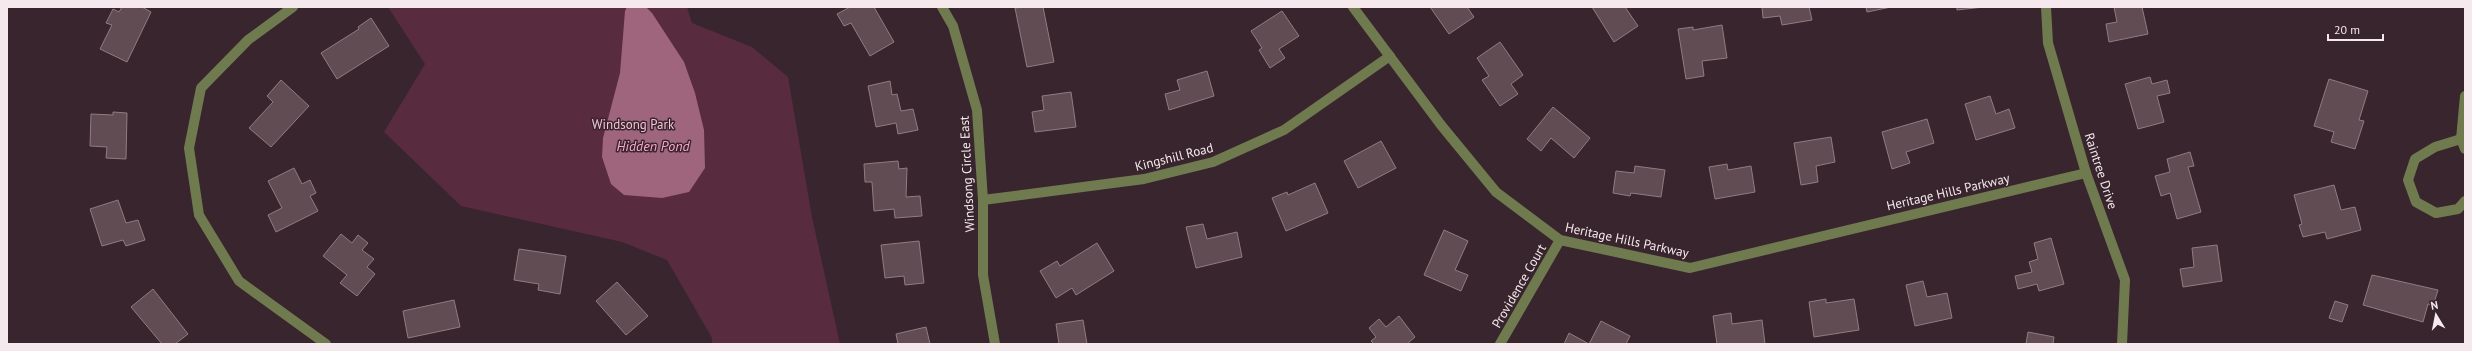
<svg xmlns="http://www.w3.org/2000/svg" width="2472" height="351" viewBox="0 0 2472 351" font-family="'PT Sans',sans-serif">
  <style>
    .green { fill: #592b3f }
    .water { fill: #9f657d }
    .building { fill: #614c54; stroke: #927b83 }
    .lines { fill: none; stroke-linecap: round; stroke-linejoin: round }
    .minor { stroke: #707a4f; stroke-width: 10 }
    .labels { text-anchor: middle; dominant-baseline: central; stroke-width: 3; stroke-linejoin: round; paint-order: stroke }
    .park-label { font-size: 13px; fill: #f8c2d7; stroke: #38252d }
    .street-label { font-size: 13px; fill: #f6e9ed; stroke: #38252d }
    .water-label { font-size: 14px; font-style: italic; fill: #fea7ca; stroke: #38252d }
  </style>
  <rect width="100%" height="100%" fill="#38252d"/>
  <polygon class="green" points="388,7 687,7 692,23 752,47 788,77 812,217 840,344 712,344 712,338 667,260 622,242 461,206 384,132 425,64"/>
  <polygon class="water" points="627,7 646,7 652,13 684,62 695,93 704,130 705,168 689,192 662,198 624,195 611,184 602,157 603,138 620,73 625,11"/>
  <g class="building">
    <polygon points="122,7 142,7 151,12 127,62 100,49 112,25 106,23 113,9 119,12"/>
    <polygon points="850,7 874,7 894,42 870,56 851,23 844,26 837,14"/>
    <polygon points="1023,7 1043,7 1054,62 1027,67 1015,8"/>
    <polygon points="1430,7 1467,7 1474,17 1449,34"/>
    <polygon points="1592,7 1625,7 1638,26 1614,42"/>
    <polygon points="1762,7 1809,7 1812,20 1782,25 1780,16 1763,18"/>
    <polygon points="1866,7 1891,7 1867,12"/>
    <polygon points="1957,7 1984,7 1957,10"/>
    <polygon points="2114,7 2142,7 2148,34 2109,42 2106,24 2117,22"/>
    <polygon points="1282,11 1299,36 1279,49 1285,58 1270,68 1259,50 1262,48 1251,31"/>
    <polygon points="371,18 389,46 337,79 321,53 359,29 358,27"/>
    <polygon points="1722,25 1727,58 1702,61 1704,76 1686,79 1678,29 1693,27 1693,30"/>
    <polygon points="1500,42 1523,75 1511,84 1518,94 1500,106 1482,80 1489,76 1477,58"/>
    <polygon points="1207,71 1214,96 1169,110 1165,94 1180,90 1177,80"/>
    <polygon points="2150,77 2152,84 2167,80 2170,93 2157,96 2164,122 2138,129 2125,84"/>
    <polygon points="2329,79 2368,91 2359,120 2364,121 2355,149 2331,142 2334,132 2314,126"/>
    <polygon points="281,80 309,106 271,147 249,128 273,102 267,96"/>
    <polygon points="890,81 892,95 897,94 901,111 913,109 918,130 898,134 896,123 876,127 868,86"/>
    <polygon points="1071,92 1076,127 1035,132 1032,112 1044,110 1042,96"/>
    <polygon points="1990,96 1996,114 2009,109 2015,128 1976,140 1965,104"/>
    <polygon points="1553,107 1590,138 1574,158 1551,138 1541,151 1527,139"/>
    <polygon points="113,112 127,113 126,159 106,158 107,147 90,146 91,114 113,115"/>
    <polygon points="1927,119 1934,143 1906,152 1910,163 1892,169 1882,132"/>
    <polygon points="1831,137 1835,162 1816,166 1818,182 1801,185 1794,143"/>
    <polygon points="1381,141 1396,168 1358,188 1344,161"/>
    <polygon points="2190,152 2194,166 2188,167 2201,212 2177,219 2170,193 2161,196 2155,176 2170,172 2167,159"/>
    <polygon points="898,161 899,169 907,168 906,197 920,196 922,216 895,218 894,209 874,211 872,182 865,182 864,164"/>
    <polygon points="1727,164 1728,170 1751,166 1755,192 1715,199 1709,167"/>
    <polygon points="1635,166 1665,170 1661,197 1631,193 1630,196 1613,193 1616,171 1634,173"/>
    <polygon points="294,168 302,184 310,180 316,193 310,196 318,211 276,232 268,215 282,208 268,181"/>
    <polygon points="1315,183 1328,213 1286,231 1272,198 1287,192 1288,195"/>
    <polygon points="2334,185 2341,210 2355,207 2361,230 2327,239 2325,232 2303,237 2299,225 2302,224 2294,195"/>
    <polygon points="118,200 126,223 138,220 145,240 126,246 123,240 102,246 90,209"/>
    <polygon points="1203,224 1207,239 1237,232 1242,257 1196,268 1186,227"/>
    <polygon points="1444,230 1468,241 1455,270 1468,275 1461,291 1424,275"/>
    <polygon points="341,234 352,243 358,235 368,243 362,250 374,259 367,267 375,274 357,296 340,283 347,275 323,256"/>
    <polygon points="2051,238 2064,284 2039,291 2037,284 2018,289 2015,276 2032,272 2029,262 2038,259 2034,243"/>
    <polygon points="919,241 924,283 905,285 904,276 885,278 881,245"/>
    <polygon points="1097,243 1114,271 1076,295 1072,288 1056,298 1040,271 1057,261 1060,266"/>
    <polygon points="2217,245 2222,281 2183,287 2180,269 2194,267 2192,248"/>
    <polygon points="519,249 566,256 560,294 538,290 539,284 514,280"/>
    <polygon points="2372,275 2438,290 2433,306 2428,304 2423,322 2363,305"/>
    <polygon points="1923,281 1927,297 1947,293 1952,318 1915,326 1906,285"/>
    <polygon points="617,282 648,316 626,335 596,301"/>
    <polygon points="153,289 188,334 175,344 162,344 131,307"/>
    <polygon points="1826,299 1826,303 1854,299 1859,330 1814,337 1809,302"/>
    <polygon points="454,300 460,327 408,338 403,311"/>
    <polygon points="2335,301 2348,305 2342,322 2329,318"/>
    <polygon points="1731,313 1732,324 1762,320 1765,344 1717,344 1713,316"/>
    <polygon points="1399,316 1415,337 1407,344 1374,344 1371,341 1376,337 1369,328 1379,319 1386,327"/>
    <polygon points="1083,320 1087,344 1059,344 1056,324"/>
    <polygon points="1601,321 1630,336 1626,344 1564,344 1569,333 1589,344"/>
    <polygon points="926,327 930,344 898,344 896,334"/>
    <polygon points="2028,332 2054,337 2053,344 2026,344"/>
  </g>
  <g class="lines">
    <g class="minor">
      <polyline points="293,7 248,40 201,88 189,148 199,215 239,281 326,344"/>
      <polyline points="942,7 953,26 977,110 983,200 983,275 995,344"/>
      <polyline points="1353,7 1441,125 1496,192 1560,240 1690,268 2086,173"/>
      <polyline points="2046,7 2048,43 2086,173 2125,280 2122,344"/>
      <polyline points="2465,96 2461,139 2465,149"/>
      <polyline points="2461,139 2435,147 2415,159 2408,180 2416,202 2436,213 2458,209 2465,201"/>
      <polyline points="983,200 1144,179 1213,162 1284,130 1390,56"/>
      <polyline points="1500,344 1560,240"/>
    </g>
  </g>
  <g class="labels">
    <g class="park-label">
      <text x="633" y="124">Windsong Park</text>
    </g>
    <g class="street-label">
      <text transform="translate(1174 157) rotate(-14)">Kingshill Road</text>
      <text transform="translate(2101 171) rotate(72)">Raintree Drive</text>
      <text transform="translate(967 174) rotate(-93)">Windsong Circle East</text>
      <text transform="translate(1948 192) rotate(-13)">Heritage Hills Parkway</text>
      <text transform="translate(1627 240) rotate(12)">Heritage Hills Parkway</text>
      <text transform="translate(1519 286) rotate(-60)">Providence Court</text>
    </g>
    <g class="water-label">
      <text x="653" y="146">Hidden Pond</text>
    </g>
  </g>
  <rect width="2472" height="351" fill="none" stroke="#f6e9ed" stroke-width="16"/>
  <g transform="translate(2436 315) rotate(350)" stroke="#38252d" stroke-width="3" paint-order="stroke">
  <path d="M0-3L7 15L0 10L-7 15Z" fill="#f6e9ed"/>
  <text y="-6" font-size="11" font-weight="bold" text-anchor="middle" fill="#f6e9ed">N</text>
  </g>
  <path d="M2328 34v6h55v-6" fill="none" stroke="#f6e9ed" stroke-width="2"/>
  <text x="2334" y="34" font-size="12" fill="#f6e9ed" stroke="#38252d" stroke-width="3" paint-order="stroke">20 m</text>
</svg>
